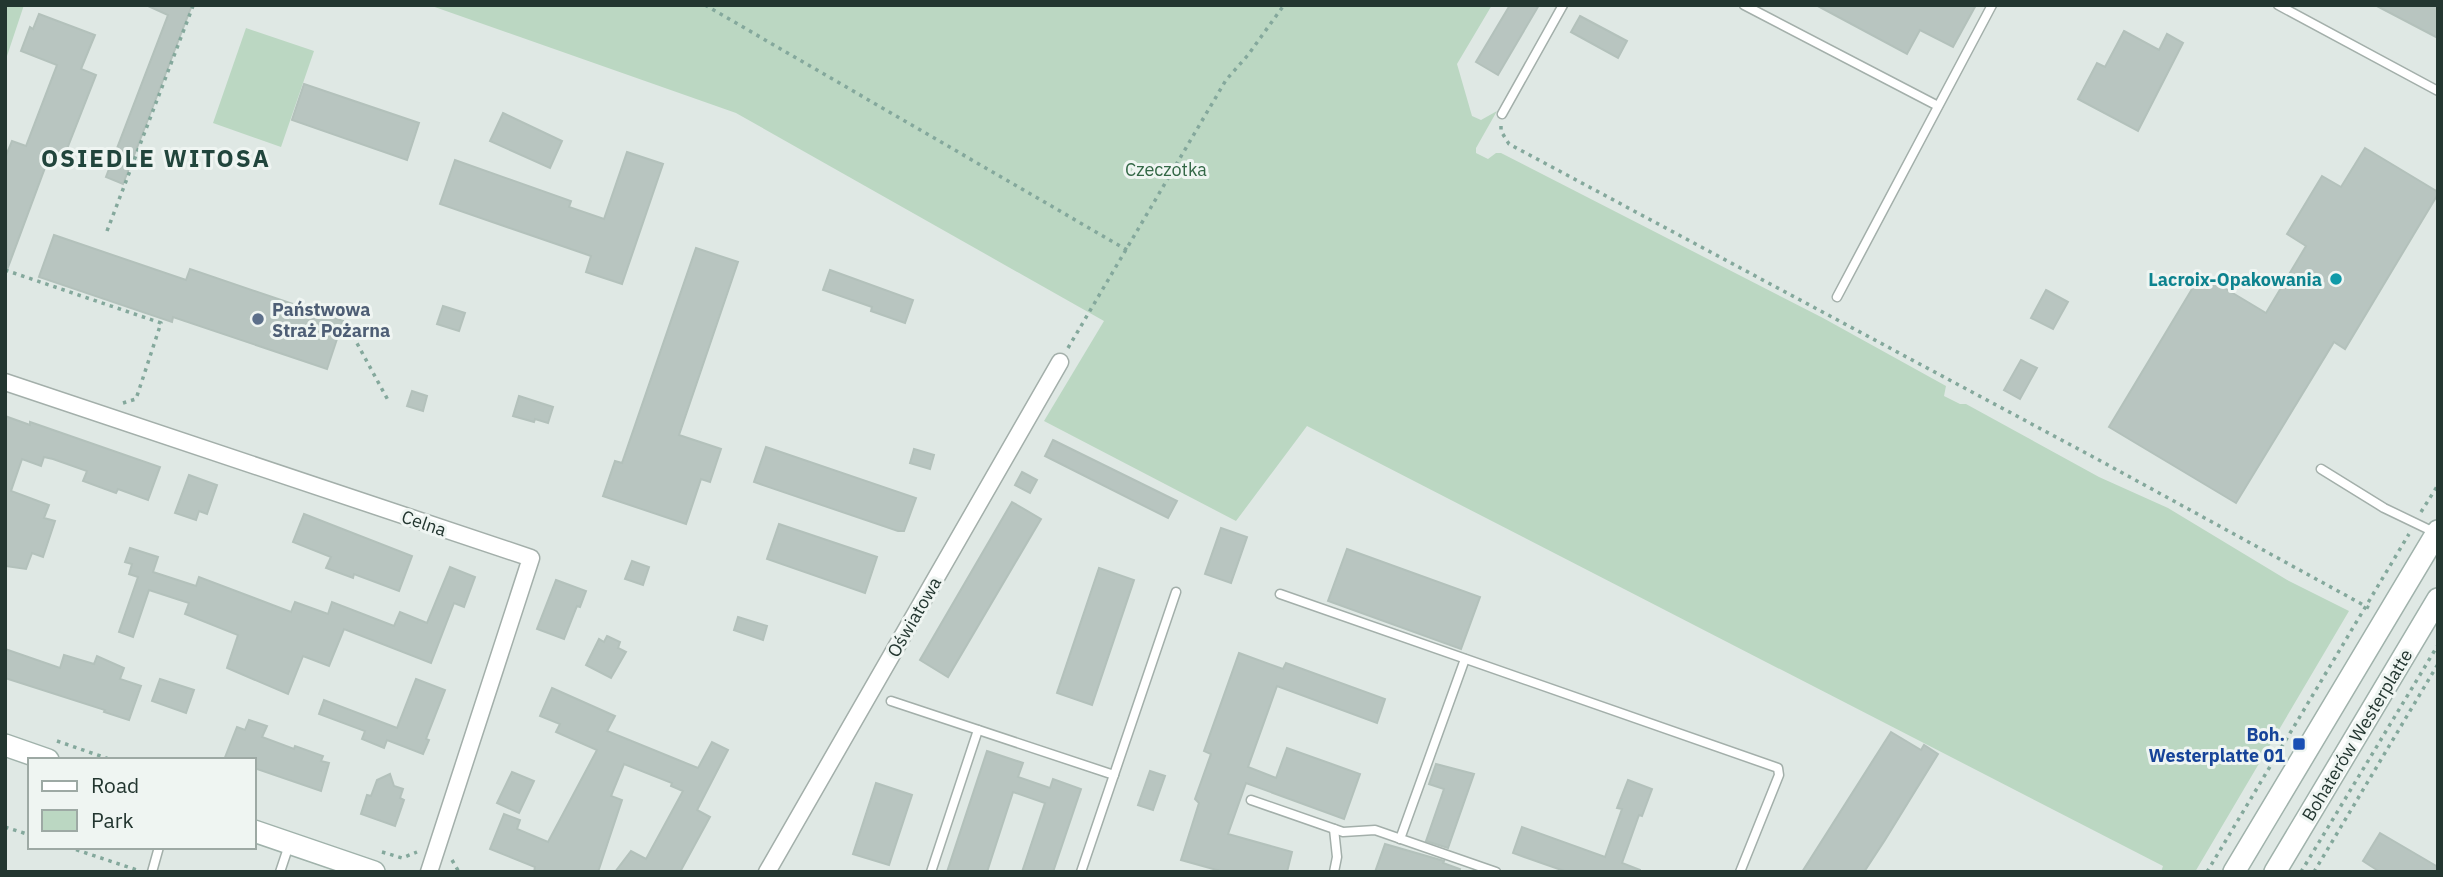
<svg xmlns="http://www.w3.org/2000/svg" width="2443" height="877" viewBox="0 0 2443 877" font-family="'IBM Plex Sans',sans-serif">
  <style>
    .green { fill: #bbd7c2 }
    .building { fill: #b8c5c0; stroke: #b3c1bb; stroke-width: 2 }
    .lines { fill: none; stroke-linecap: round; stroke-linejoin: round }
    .lane-casing { stroke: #a3afaa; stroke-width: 11 }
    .street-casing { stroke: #a3afaa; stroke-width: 19 }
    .secondary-casing { stroke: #a0b2ab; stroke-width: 24 }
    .path { stroke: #84a89c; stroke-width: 3.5; stroke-dasharray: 3.5 5; stroke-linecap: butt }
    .lane { stroke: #fff; stroke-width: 8 }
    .street { stroke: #fff; stroke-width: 16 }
    .secondary { stroke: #fff; stroke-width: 21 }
    .culture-dot { fill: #0f9aa8; stroke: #eff5f2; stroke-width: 2.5 }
    .service-dot { fill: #5c6f8a; stroke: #eff5f2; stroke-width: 2.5 }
    .transit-dot { fill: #1a4fb4; stroke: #eff5f2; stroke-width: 2.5 }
    .labels { text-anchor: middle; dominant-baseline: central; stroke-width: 6; stroke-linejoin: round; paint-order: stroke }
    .park-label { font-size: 18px; fill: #326745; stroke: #eff5f2 }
    .culture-label { font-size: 18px; font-weight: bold; fill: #0d838f; stroke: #eff5f2; text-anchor: end }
    .service-label { font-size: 18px; font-weight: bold; fill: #4e5e75; stroke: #eff5f2; text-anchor: start }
    .street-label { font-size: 18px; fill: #233630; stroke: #eff5f2 }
    .transit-label { font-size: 18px; font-weight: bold; fill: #164399; stroke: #eff5f2; text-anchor: end }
    .district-label { font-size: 24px; font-weight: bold; letter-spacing: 2px; fill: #21453c; stroke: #eff5f2 }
  </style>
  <rect width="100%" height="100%" fill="#dfe8e4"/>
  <g class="green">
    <polygon points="5,5 24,5 5,62"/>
    <polygon points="429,5 1492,5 1457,64 1472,116 1481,120 1497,111 1476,148 1476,153 1488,159 1496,153 1501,153 1823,318 1946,386 1944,396 1960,404 1966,404 2099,477 2168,508 2289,581 2349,611 2195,872 2161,872 2163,866 1307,426 1236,521 1044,421 1104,321 736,113"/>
    <polygon points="246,28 314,51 281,147 213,123"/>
  </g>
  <g class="building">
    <polygon points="146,5 192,5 123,184 106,177 168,15"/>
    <polygon points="1510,5 1539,5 1498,75 1476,62"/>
    <polygon points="1816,5 1976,5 1953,47 1920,30 1907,54"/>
    <polygon points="2375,5 2438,5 2438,38"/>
    <polygon points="39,14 95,35 81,69 96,75 65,154 52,149 7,270 5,158 12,141 26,146 57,65 21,51 30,27 33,29"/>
    <polygon points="1580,16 1627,41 1618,58 1571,32"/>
    <polygon points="2124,31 2159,50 2167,34 2183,43 2138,131 2078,99 2097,63 2105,67"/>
    <polygon points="304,84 419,123 407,160 292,120"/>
    <polygon points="503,113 562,141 550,168 490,141"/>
    <polygon points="2365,148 2438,192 2438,194 2345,349 2334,342 2236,503 2109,427 2201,274 2266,313 2306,246 2287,234 2322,176 2341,187"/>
    <polygon points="627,152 663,164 622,284 586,272 591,256 440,204 455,160 571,201 569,207 604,219"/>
    <polygon points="54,235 186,280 190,269 343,321 327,369 173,317 172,322 39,277"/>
    <polygon points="696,248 738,262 679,435 721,449 710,482 701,479 686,524 603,496 615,461 622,463"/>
    <polygon points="830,270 913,300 905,323 871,311 872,307 823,290"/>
    <polygon points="2046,290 2068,302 2053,329 2031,318"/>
    <polygon points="443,306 465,313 459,331 437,324"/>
    <polygon points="2021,360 2037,368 2020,399 2004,390"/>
    <polygon points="412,391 427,396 423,411 407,406"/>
    <polygon points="519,396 553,407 548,423 535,419 534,422 513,416"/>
    <polygon points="5,416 30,425 30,422 160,467 148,500 118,489 116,493 83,481 87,471 53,459 44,457 41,466 22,459 11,491 49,505 44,518 55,521 43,557 32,553 26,569 5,566"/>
    <polygon points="1053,440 1177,501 1168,518 1045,456"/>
    <polygon points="766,447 916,498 904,531 898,531 754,482"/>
    <polygon points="914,449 934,455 930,469 910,463"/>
    <polygon points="1022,472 1037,480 1030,493 1015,485"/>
    <polygon points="189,475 217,485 207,514 199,511 196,520 175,513"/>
    <polygon points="1012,502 1041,519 948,677 920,660"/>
    <polygon points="304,514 412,556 399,591 354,574 353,578 326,568 331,557 293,542"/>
    <polygon points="779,524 877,557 865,593 767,559"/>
    <polygon points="1221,528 1247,537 1231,583 1205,574"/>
    <polygon points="130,548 158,557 153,572 196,586 199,577 291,612 295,602 328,614 332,602 394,626 400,612 427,623 450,567 475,577 464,607 454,603 431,663 344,629 329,666 303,656 288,694 227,668 238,635 185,614 189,603 149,590 133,637 119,632 138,577 129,574 132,564 125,562"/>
    <polygon points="1347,549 1480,597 1461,649 1328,601"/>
    <polygon points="632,561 649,567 643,585 625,579"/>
    <polygon points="1099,568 1134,580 1092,705 1057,693"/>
    <polygon points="556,580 586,591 580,607 577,606 564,639 537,629"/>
    <polygon points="738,617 767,626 763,640 734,630"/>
    <polygon points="607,636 620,642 618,648 626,652 611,678 586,665 599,639 604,642"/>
    <polygon points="5,649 60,668 64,655 94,664 97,656 124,668 120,679 141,686 129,720 104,712 105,710 5,678"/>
    <polygon points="1239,653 1283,669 1286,663 1385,699 1377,723 1277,686 1248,767 1276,778 1287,748 1360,774 1344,819 1246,783 1228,834 1292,852 1287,872 1224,872 1181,860 1199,803 1195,799 1211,754 1204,751"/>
    <polygon points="160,679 194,690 186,713 152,701"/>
    <polygon points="416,679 445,690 426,739 429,740 423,754 387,740 384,748 362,739 365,731 319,714 324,700 397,728"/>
    <polygon points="552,688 615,716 607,731 698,768 712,742 728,750 697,810 710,817 680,872 615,872 631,851 646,859 683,791 671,786 672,783 624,764 611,796 622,800 598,872 534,872 535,867 490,849 504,814 520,820 517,829 548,842 597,750 556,732 560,724 540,716"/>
    <polygon points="249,720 267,726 262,737 294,749 295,746 323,756 321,761 329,763 321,791 254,768 254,760 224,760 237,727 245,730"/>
    <polygon points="1891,732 1921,750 1924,745 1938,754 1885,840 1864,872 1802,872"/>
    <polygon points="987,751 1023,763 1018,777 1050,788 1053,779 1081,789 1053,872 1022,872 1045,803 1013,792 987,872 947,872"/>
    <polygon points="1436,764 1474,774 1448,848 1426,841 1444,789 1429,784"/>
    <polygon points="1150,771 1165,776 1153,810 1138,805"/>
    <polygon points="512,772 534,781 519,813 497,803"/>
    <polygon points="390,774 394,786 403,789 400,798 404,800 395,826 361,814 367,795 371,796 377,780"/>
    <polygon points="1628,780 1652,789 1642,816 1639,815 1622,863 1640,870 1640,872 1567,872 1513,853 1522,827 1605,857 1622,809 1617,808"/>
    <polygon points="876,783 912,795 889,865 853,854"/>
    <polygon points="2380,833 2438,867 2438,872 2380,872 2363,861"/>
    <polygon points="1385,844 1444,861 1443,863 1460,869 1459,872 1375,872"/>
  </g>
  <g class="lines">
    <defs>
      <g id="lane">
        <polyline points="1744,5 1938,106"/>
        <polyline points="2278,5 2438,91"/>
        <polyline points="1502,114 1563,5"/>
        <polyline points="1837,297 1992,5"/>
        <polyline points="2321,469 2384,508 2436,533"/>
        <polyline points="1280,594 1778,768 1779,775 1740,872"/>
        <polyline points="891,701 1114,775"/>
        <polyline points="1251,800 1343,832 1375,830 1496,872"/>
        <polyline points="1400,839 1465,659"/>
        <polyline points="152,872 159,847"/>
        <polyline points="280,872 289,845"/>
        <polyline points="931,872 978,730"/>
        <polyline points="1081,872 1176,592"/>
        <polyline points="1334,872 1337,857 1334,829"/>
      </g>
      <g id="street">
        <polyline points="5,382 531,558 429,872"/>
        <polyline points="767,872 1060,362"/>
      </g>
      <g id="secondary">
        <polyline points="5,745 48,760"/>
        <polyline points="254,831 374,872"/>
        <polyline points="2234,872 2438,531"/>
        <polyline points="2275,872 2438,599"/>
      </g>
    </defs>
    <use href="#lane" class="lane-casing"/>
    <use href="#street" class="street-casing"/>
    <use href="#secondary" class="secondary-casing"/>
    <g class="path">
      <polyline points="705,5 1127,250"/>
      <polyline points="1501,126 1501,131 1509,144 2097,459 2369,608"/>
      <polyline points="107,231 193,6"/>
      <polyline points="5,270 161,323 136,399 123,403"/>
      <polyline points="353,336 389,402"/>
      <polyline points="1068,348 1226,80 1248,55 1284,5"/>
      <polyline points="2421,512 2438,485"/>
      <polyline points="57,741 112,760"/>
      <polyline points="5,827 30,835"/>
      <polyline points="68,847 140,871"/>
      <polyline points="382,852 402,858 417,852"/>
      <polyline points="452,860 459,872"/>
      <polyline points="2207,872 2409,534"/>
      <polyline points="2301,872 2438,645"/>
      <polyline points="2314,872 2438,664"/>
    </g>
    <use href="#lane" class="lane"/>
    <use href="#street" class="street"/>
    <use href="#secondary" class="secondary"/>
  </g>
  <circle class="culture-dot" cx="2336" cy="279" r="7"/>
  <circle class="service-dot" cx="258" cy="319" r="7"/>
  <rect class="transit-dot" x="2292" y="737" width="14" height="14" rx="3.5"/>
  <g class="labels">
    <g class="park-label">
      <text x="1166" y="169">Czeczotka</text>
    </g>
    <g class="culture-label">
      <text x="2322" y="279">Lacroix-Opakowania</text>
    </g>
    <g class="service-label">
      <text x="272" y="309">Państwowa<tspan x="272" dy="21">Straż Pożarna</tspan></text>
    </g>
    <g class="street-label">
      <text transform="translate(424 523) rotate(19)">Celna</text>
      <text transform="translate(914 617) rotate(-60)">Oświatowa</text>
      <text transform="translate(2357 735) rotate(-59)">Bohaterów Westerplatte</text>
    </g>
    <g class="transit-label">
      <text x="2285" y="734">Boh.<tspan x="2285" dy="21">Westerplatte 01</tspan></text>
    </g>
    <g class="district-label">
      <text x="156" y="158">OSIEDLE WITOSA</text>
    </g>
  </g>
  <rect width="2443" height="877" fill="none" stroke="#233630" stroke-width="14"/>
  <rect x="28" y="758" width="228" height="91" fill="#eff5f2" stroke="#9da9a4" stroke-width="2"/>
  <rect x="42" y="781" width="35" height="10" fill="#ffffff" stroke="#9da9a4" stroke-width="2"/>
  <text x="91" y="793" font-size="21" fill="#233630">Road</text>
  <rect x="42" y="810" width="35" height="21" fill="#bbd7c2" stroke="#9da9a4" stroke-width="2"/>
  <text x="91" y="828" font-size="21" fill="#233630">Park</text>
</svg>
